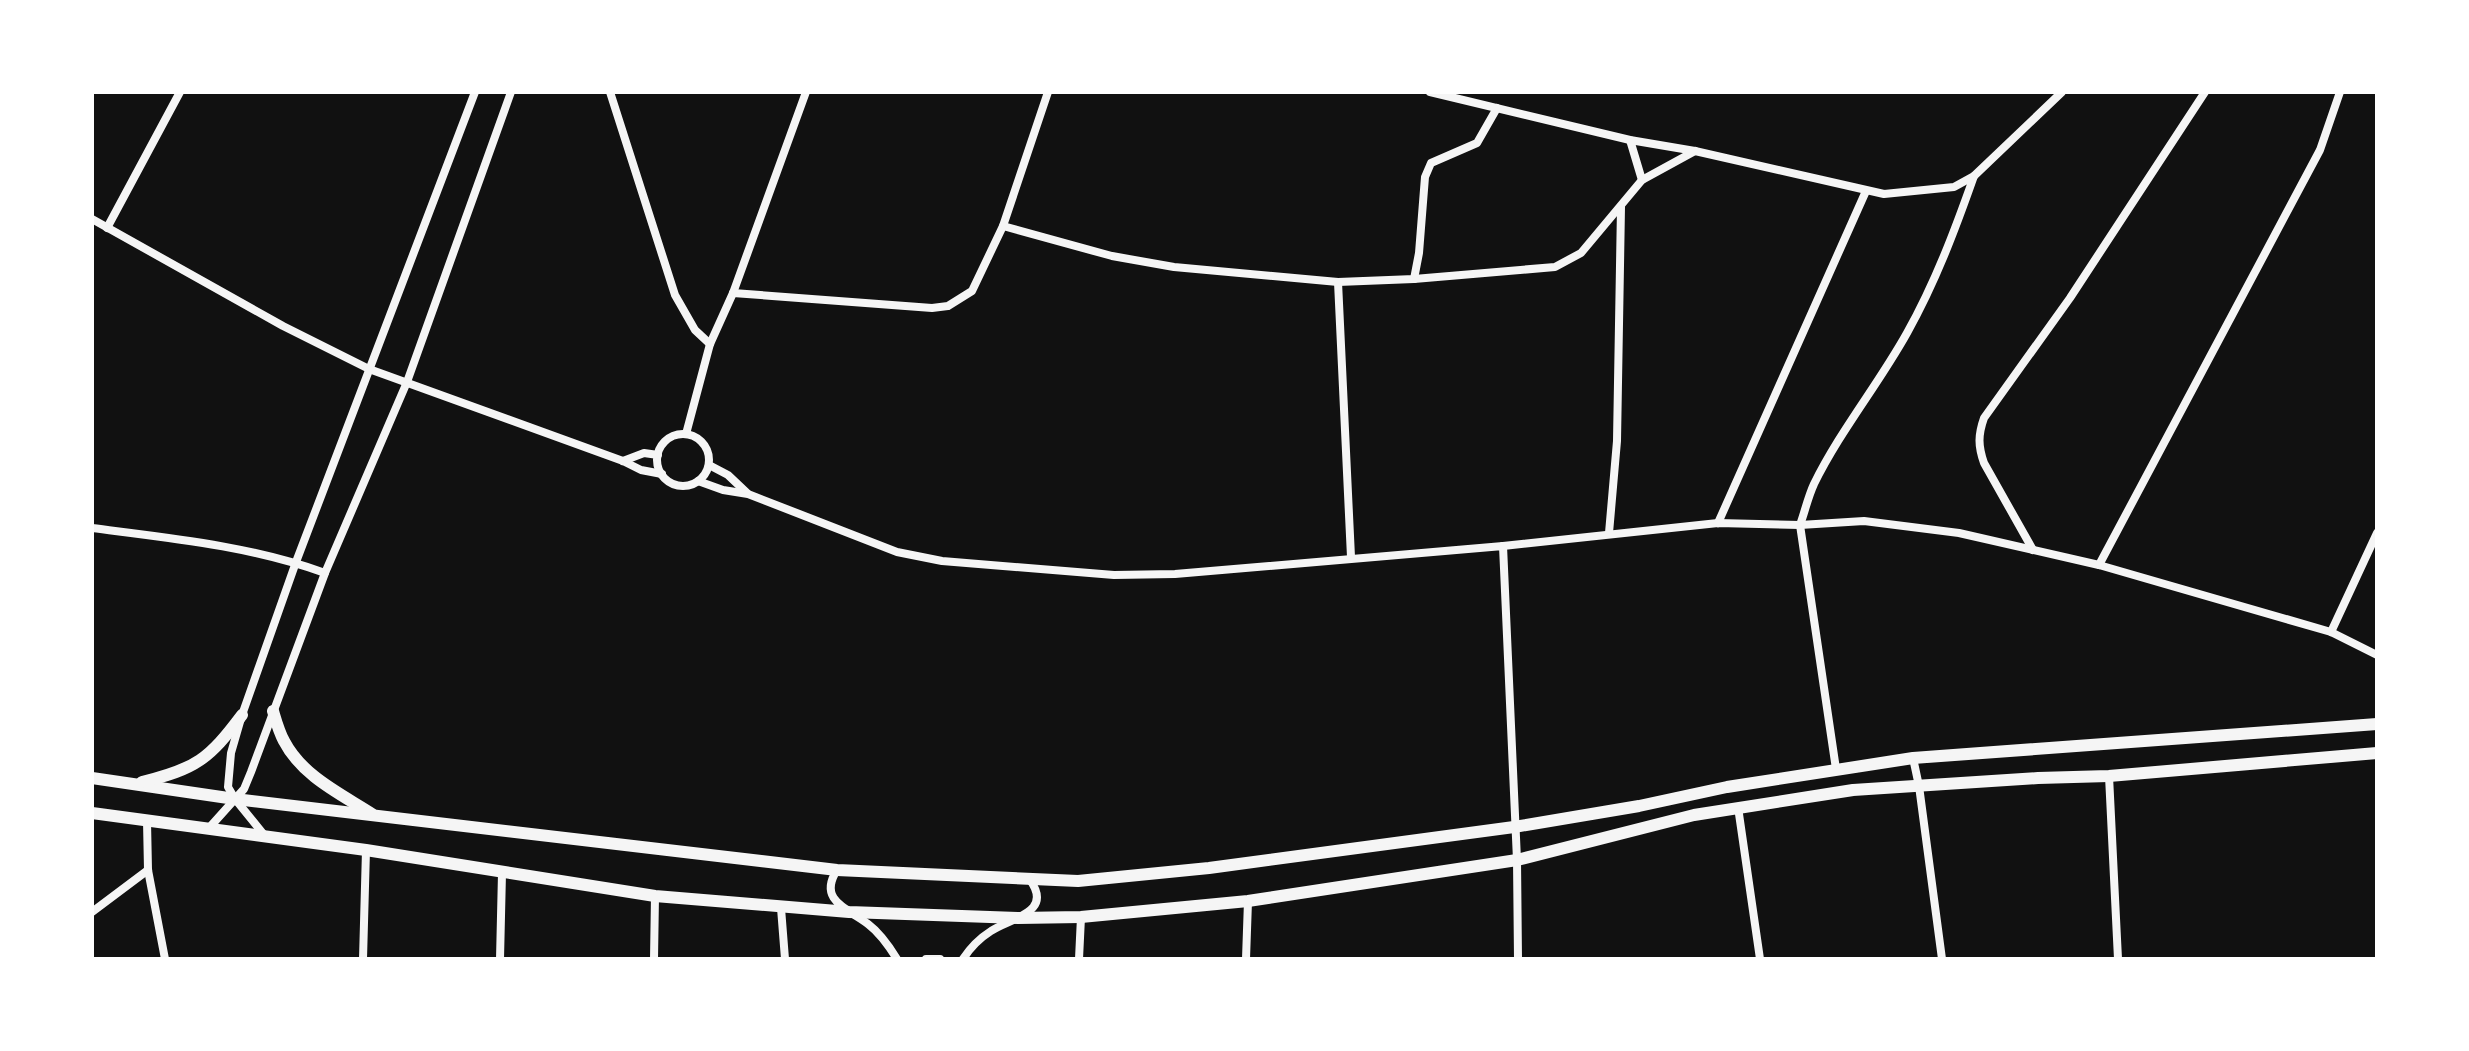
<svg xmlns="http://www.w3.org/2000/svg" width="2469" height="1051" viewBox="0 0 2469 1051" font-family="'Roboto Condensed',sans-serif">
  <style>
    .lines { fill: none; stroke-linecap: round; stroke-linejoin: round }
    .minor { stroke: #f5f5f5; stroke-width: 8 }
    .tertiary { stroke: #f5f5f5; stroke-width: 12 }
  </style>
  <rect width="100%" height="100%" fill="#111"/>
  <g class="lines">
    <g class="minor">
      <polyline points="610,92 675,295 695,330 710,344"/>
      <polyline points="1430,92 1630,140 1695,151 1884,194 1954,187 1974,176 2062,92"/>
      <polyline points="1630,140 1642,180"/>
      <polyline points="92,219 283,326 369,369 623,461 641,470 662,474"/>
      <polyline points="1003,226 1112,256 1174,267 1338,282 1414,279 1555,267 1581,253 1642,180 1695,151"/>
      <polyline points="107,228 180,92"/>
      <polyline points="1414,279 1419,253 1425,177 1431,163 1477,143 1497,108"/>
      <polyline points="1338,282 1351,557"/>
      <polyline points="733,293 932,308 948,306 972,291 1003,226 1048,92"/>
      <polyline points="686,434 710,344 733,293 806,92"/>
      <circle cx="683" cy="460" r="26"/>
      <polyline points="623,461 644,453 658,455"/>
      <polyline points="709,465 728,475 747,493"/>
      <polyline points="698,481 723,490 748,494 897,552 942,561 1114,575 1175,574 1503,546 1517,860 1518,959"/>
      <polyline points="1718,523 1866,191"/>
      <path d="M92,528c78,10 159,18 233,45"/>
      <polyline points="1609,533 1617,441 1621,207"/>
      <polyline points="1503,546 1718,523 1800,525 1864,521 1959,533 2099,565 2331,632 2377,655"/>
      <path d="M2033,550l-49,-87c-6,-17 -6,-28 0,-45l86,-120 135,-206"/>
      <polyline points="2099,565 2320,150 2340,92"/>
      <polyline points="2331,632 2377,533"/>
      <polyline points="1913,758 1919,786 1942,959"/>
      <path d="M1836,769l-36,-244c5,-14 8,-28 14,-41 26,-53 64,-99 93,-151 28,-50 48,-103 67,-157"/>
      <polyline points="2109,776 2118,959"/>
      <polyline points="1738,807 1760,959"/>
      <polyline points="147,821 148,870 165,959"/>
      <polyline points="209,828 244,789 251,772 325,573 407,382 511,92"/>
      <polyline points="265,836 235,799 228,787 231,753 242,715 296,562 475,92"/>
      <path d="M837,870c-20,31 12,39 31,54 12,9 21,22 29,35"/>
      <polyline points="781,908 785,959"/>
      <polyline points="92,912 148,870"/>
      <polyline points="363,959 366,850"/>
      <polyline points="500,959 502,873"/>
      <polyline points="654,959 655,896"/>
      <polyline points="926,959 940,959"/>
      <path d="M963,959c7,-11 17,-21 28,-28 19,-13 63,-18 39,-51"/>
      <polyline points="1079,959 1081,917"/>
      <polyline points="1246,959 1248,901"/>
    </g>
    <g class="tertiary">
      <path d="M273,711c3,10 6,21 11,30 18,35 57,53 88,73"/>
      <polyline points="92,778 235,799 837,870 1078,881 1209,868 1514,827 1639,806 1727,787 1913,758 2377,724"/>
      <path d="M142,782c54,-13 67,-23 100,-67"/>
      <polyline points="92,813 366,850 655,896 849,912 1018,918 1081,917 1248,901 1517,860 1694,815 1853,790 2038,778 2109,776 2377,753"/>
    </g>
  </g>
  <rect width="2469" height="1051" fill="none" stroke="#ffffff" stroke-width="188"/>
</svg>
